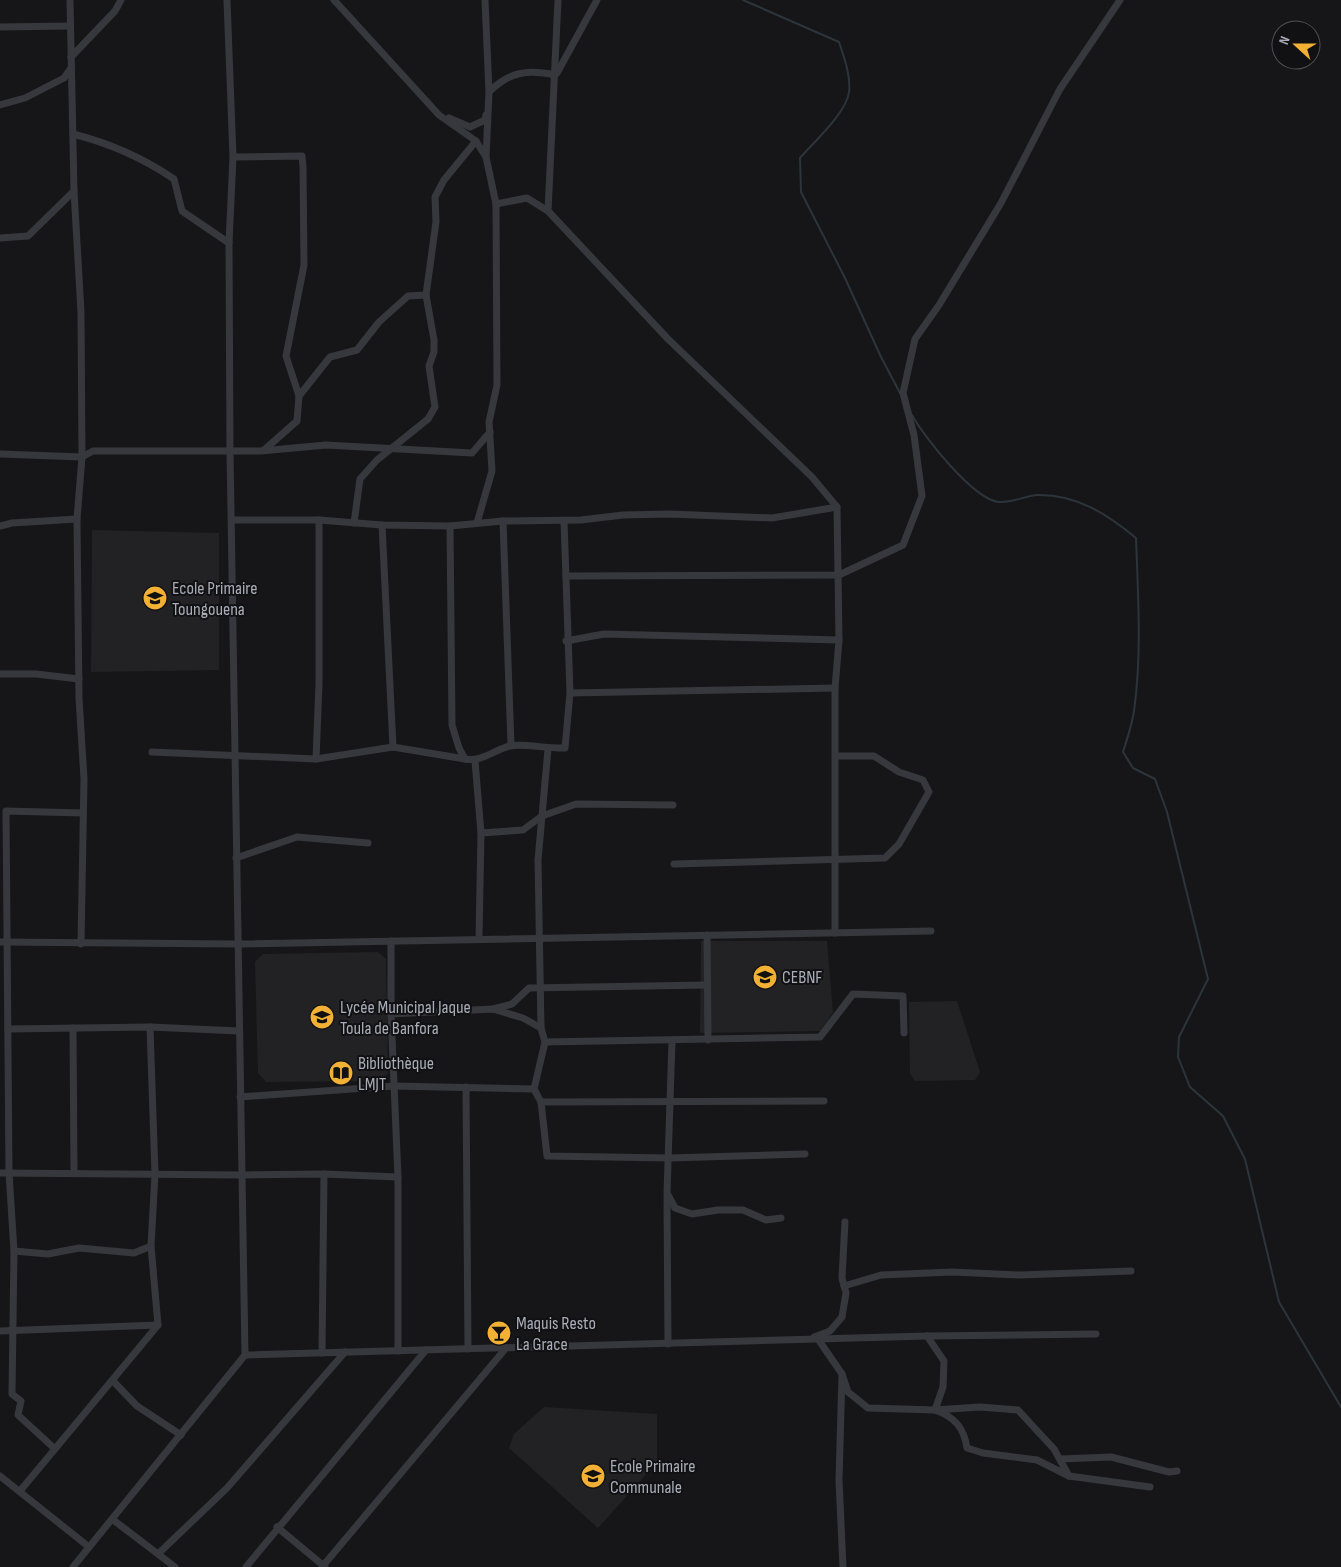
<svg xmlns="http://www.w3.org/2000/svg" width="1341" height="1567" viewBox="0 0 1341 1567" font-family="'Sofia Sans Condensed',sans-serif">
  <style>
    .built { fill: #222225 }
    .lines { fill: none; stroke-linecap: round; stroke-linejoin: round }
    .stream { stroke: #2c353c; stroke-width: 2 }
    .minor { stroke: #37383d; stroke-width: 7 }
    .labels { text-anchor: middle; dominant-baseline: central; stroke-width: 4; stroke-linejoin: round; paint-order: stroke }
    .poi-label { font-size: 18px; fill: #a8adb8; stroke: #111113; text-anchor: start }
  </style>
  <rect width="100%" height="100%" fill="#161618"/>
  <g class="built">
    <polygon points="92,530 219,533 219,670 91,672"/>
    <polygon points="701,941 827,941 833,1013 820,1031 700,1033"/>
    <polygon points="378,952 386,959 388,1073 380,1081 266,1082 258,1073 255,962 263,954"/>
    <polygon points="957,1001 980,1072 975,1080 915,1081 910,1074 909,1002"/>
    <polygon points="544,1407 657,1414 657,1462 598,1528 509,1448 514,1434"/>
  </g>
  <g class="lines">
    <g class="stream">
      <path d="M743,0l96,42c5,15 12,34 10,50 -2,20 -36,51 -49,66l1,34 44,86 36,79 19,36"/>
      <path d="M912,415c12,22 62,85 87,87 13,1 26,-6 38,-7 39,-1 70,19 99,43 2,57 6,116 -2,173 -2,14 -7,28 -11,41l10,16 22,11 12,33 41,167 -29,58 -1,20 12,30 33,29 22,43 34,143 62,105"/>
    </g>
    <g class="minor">
      <polyline points="334,0 439,115 476,141 486,157 496,204"/>
      <polyline points="485,0 489,92 486,157"/>
      <polyline points="558,0 548,211 668,339 812,477 837,507 839,640 835,688 835,933"/>
      <polyline points="0,27 70,26"/>
      <polyline points="71,57 115,11 121,0"/>
      <polyline points="557,73 597,0"/>
      <path d="M489,92c20,-20 38,-23 66,-17"/>
      <polyline points="0,105 25,98 64,78 71,68"/>
      <polyline points="449,118 470,127 485,120 486,115"/>
      <path d="M73,134c36,9 70,24 101,45l8,32 47,32"/>
      <polyline points="233,157 302,156 303,167 304,265 286,356 299,396 297,421 264,450"/>
      <polyline points="74,191 81,312 82,457 77,519 79,698 84,779 81,944"/>
      <polyline points="0,238 28,236 74,191 70,0"/>
      <polyline points="299,396 330,357 357,350 379,322 408,296 426,295 436,222 435,197 444,180 476,141"/>
      <polyline points="0,454 82,457 93,451 261,451 326,445 472,453 490,432"/>
      <polyline points="232,520 319,520 382,525 450,526 503,521 581,520 623,515 670,514 772,518 837,507"/>
      <polyline points="503,521 511,745"/>
      <polyline points="354,523 360,479 377,460 428,419 435,407 429,366 434,352 434,340 426,295"/>
      <polyline points="477,523 492,471 489,422 497,385 496,204 527,198 548,211"/>
      <polyline points="382,525 393,747"/>
      <polyline points="0,526 12,523 77,519"/>
      <path d="M450,526l2,199 7,23 6,11c17,3 29,-9 45,-13 11,-3 40,3 55,2l5,-55 -6,-172"/>
      <polyline points="566,576 839,575 903,545 922,496 914,435 903,393 915,339 939,305 1001,203 1060,89 1120,0"/>
      <polyline points="566,641 604,634 839,640"/>
      <polyline points="0,674 36,674 79,679"/>
      <polyline points="570,693 835,688"/>
      <polyline points="548,749 538,860 541,1028 545,1042 534,1089 541,1102 547,1156 669,1158 805,1154"/>
      <polyline points="152,752 316,759 393,747 465,759"/>
      <polyline points="316,759 319,684 319,520"/>
      <polyline points="475,761 481,833 479,938"/>
      <polyline points="481,833 523,830 542,816 576,804 673,805"/>
      <polyline points="236,858 297,837 368,843"/>
      <polyline points="674,864 885,858 899,844 929,792 923,780 899,772 874,756 836,756"/>
      <polyline points="707,935 708,1040"/>
      <polyline points="391,941 391,1014 398,1177 398,1351"/>
      <polyline points="0,942 237,944 931,931"/>
      <polyline points="493,1009 512,1004 529,988 707,985"/>
      <polyline points="391,1014 493,1009 523,1018 541,1028"/>
      <polyline points="73,1028 74,1173"/>
      <polyline points="8,1029 150,1027 239,1031"/>
      <polyline points="672,1041 667,1193 675,1208 692,1214 718,1210 743,1210 766,1220 781,1218"/>
      <polyline points="545,1042 820,1037 853,994 903,996 904,1033"/>
      <polyline points="466,1087 468,1349"/>
      <polyline points="240,1097 394,1086 534,1089"/>
      <polyline points="541,1102 824,1101"/>
      <polyline points="0,1173 241,1175 324,1174 398,1177"/>
      <polyline points="667,1196 668,1344"/>
      <polyline points="14,1251 48,1254 79,1248 134,1253 151,1246"/>
      <polyline points="844,1286 881,1275 952,1272 1020,1275 1131,1271"/>
      <polyline points="0,1331 158,1325"/>
      <path d="M927,1336l17,25 -1,26 -8,23c20,7 29,18 32,38l16,5 54,7 32,16"/>
      <polyline points="814,1337 830,1331 842,1317 846,1293 842,1278 845,1222"/>
      <polyline points="818,1339 842,1374 839,1480 843,1567"/>
      <polyline points="322,1353 324,1174"/>
      <polyline points="245,1355 927,1336 1096,1334"/>
      <polyline points="842,1374 848,1392 868,1408 935,1410 980,1407 1018,1410 1054,1449 1069,1476 1150,1487"/>
      <polyline points="113,1381 137,1406 181,1435"/>
      <polyline points="55,1449 18,1415 21,1401 12,1394 14,1251 9,1173 6,811 83,813"/>
      <polyline points="1060,1459 1111,1457 1169,1472 1177,1471"/>
      <polyline points="0,1476 89,1547"/>
      <polyline points="20,1491 158,1325 151,1246 155,1174 150,1027"/>
      <polyline points="112,1519 175,1567"/>
      <polyline points="277,1527 325,1567"/>
      <polyline points="159,1553 227,1488 345,1352"/>
      <polyline points="73,1567 245,1355 230,452 229,243 233,157 227,0"/>
      <polyline points="246,1567 426,1350"/>
      <polyline points="322,1567 506,1348"/>
    </g>
  </g>
  <defs>
    <symbol id="school-disc" viewBox="-11 -11 22 22"><circle r="9.5" fill="#f2b134" stroke="#111113"/><path d="M0-5L7-2L0 1L-7-2ZM-4 1L0 2.5L4 1V4Q0 6-4 4Z" fill="#111"/></symbol>
    <symbol id="library-disc" viewBox="-11 -11 22 22"><circle r="9.5" fill="#f2b134" stroke="#111113"/><path d="M-6-4Q-3-5.5-.7-3.5V5Q-3 3-6 4ZM6-4Q3-5.5 .7-3.5V5Q3 3 6 4Z" fill="#111"/></symbol>
    <symbol id="bar-disc" viewBox="-11 -11 22 22"><circle r="9.5" fill="#f2b134" stroke="#111113"/><path d="M-6-5H6L.8 .8V4.5H3.5V6h-7V4.5H-.8V.8Z" fill="#111"/></symbol>
  </defs>
  <g fill-rule="evenodd">
    <use href="#school-disc" x="141" y="584" width="28" height="28"/>
    <use href="#school-disc" x="751" y="963" width="28" height="28"/>
    <use href="#school-disc" x="308" y="1003" width="28" height="28"/>
    <use href="#library-disc" x="327" y="1059" width="28" height="28"/>
    <use href="#bar-disc" x="485" y="1319" width="28" height="28"/>
    <use href="#school-disc" x="579" y="1462" width="28" height="28"/>
  </g>
  <g class="labels">
    <g class="poi-label">
      <text x="172" y="588">Ecole Primaire<tspan x="172" dy="21">Toungouena</tspan></text>
      <text x="782" y="977">CEBNF</text>
      <text x="340" y="1007">Lycée Municipal Jaque<tspan x="340" dy="21">Toula de Banfora</tspan></text>
      <text x="358" y="1063">Bibliothèque<tspan x="358" dy="21">LMJT</tspan></text>
      <text x="516" y="1323">Maquis Resto<tspan x="516" dy="21">La Grace</tspan></text>
      <text x="610" y="1466">Ecole Primaire<tspan x="610" dy="21">Communale</tspan></text>
    </g>
  </g>
  <g transform="translate(1296 45) rotate(291)"><circle r="24" fill="#111113" stroke="#4d4f55"/>
  <path d="M0-4L9 19L0 12L-9 19Z" fill="#f2b134"/>
  <text y="-8" font-size="14" font-weight="bold" text-anchor="middle" fill="#a8adb8">N</text>
  </g>
</svg>
